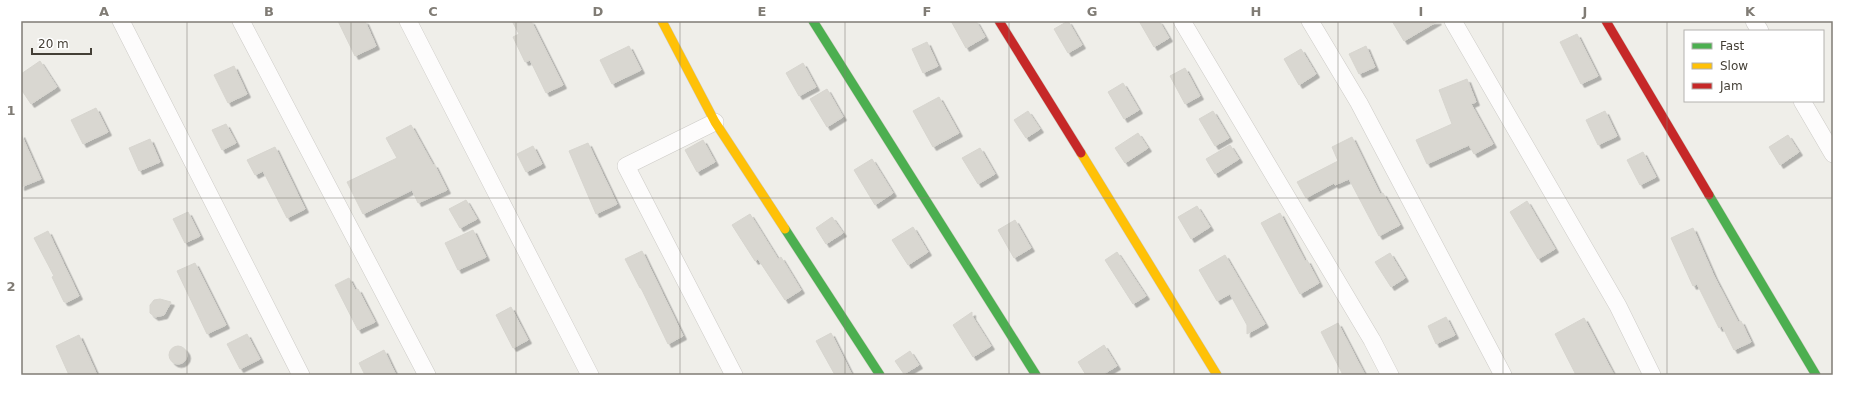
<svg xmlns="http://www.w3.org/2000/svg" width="1854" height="396" viewBox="0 0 1854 396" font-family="'DejaVu Sans',sans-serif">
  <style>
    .building { fill: #d9d7d1; stroke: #d7d5cf; filter: url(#shadow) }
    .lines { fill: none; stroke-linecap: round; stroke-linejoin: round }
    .street-casing { stroke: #cdcbc7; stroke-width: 18 }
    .fast-casing { stroke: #cecbc0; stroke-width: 10 }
    .slow-casing { stroke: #cecbc0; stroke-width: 10 }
    .jam-casing { stroke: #cecbc0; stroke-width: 10 }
    .street { stroke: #fdfcfc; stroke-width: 17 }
    .fast { stroke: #4caf50; stroke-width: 9 }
    .slow { stroke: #ffc107; stroke-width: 9 }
    .jam { stroke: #c62828; stroke-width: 9 }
    .grid { fill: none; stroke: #807c75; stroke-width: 1; stroke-opacity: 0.55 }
    .neatline { fill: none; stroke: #807c75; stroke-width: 1.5 }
    .grid-label { font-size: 13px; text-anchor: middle; font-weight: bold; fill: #807c75 }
  </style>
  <defs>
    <filter id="shadow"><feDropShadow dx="3.5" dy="3.5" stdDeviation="0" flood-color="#0004"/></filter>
  </defs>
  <rect width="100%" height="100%" fill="#efeee9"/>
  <g class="building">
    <polygon points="338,21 365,21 376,46 355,56"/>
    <polygon points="512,21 531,21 563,85 546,93 530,60 525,62 513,37 519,34"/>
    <polygon points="951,21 976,21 985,37 966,48"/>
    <polygon points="1068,21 1082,45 1068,53 1054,29"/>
    <polygon points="1139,21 1159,21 1169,38 1154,47"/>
    <polygon points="1392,21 1438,21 1404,41"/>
    <polygon points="1577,34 1598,76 1581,84 1560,42"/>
    <polygon points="927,42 938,66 923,73 912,49"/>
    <polygon points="629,46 641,70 612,84 600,60"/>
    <polygon points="1366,46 1375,67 1359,74 1349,54"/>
    <polygon points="1301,49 1316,74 1299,85 1284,59"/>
    <polygon points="40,61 57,87 31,104 21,89 21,74"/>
    <polygon points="803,63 816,87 799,96 786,73"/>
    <polygon points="234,66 247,94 228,103 214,75"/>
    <polygon points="1185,68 1200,96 1185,104 1170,76"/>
    <polygon points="1467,79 1476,102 1471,104 1493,144 1474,154 1469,145 1427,164 1416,140 1452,124 1439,90"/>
    <polygon points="1123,83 1139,110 1124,119 1108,92"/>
    <polygon points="827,89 843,117 827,127 810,99"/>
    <polygon points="939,97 959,133 933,147 913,111"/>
    <polygon points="96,108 108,132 83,144 71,120"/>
    <polygon points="1028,111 1040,129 1026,138 1014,120"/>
    <polygon points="1213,111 1229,138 1215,146 1199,119"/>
    <polygon points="1605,111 1617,136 1598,145 1586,120"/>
    <polygon points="226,124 236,143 222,150 212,130"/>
    <polygon points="411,125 433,165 434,164 447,190 418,203 412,190 363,214 347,182 397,158 386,138"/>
    <polygon points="1138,133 1148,148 1125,163 1115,148"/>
    <polygon points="21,134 41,179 21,187"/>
    <polygon points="1788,135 1799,152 1780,165 1769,147"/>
    <polygon points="1352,137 1380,194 1383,193 1400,225 1379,236 1349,179 1335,185 1334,183 1306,198 1297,182 1338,161 1332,147"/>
    <polygon points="150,139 160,162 139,171 129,148"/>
    <polygon points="703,140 715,162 697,172 685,150"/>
    <polygon points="588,143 617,204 596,214 569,151"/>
    <polygon points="1230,145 1239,159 1215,174 1206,159"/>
    <polygon points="533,146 542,164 526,172 517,154"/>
    <polygon points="275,147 305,209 287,218 263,171 255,175 247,160"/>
    <polygon points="980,148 995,174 978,184 962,158"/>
    <polygon points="1643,152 1656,177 1640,185 1627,160"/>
    <polygon points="872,159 893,193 875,205 854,170"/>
    <polygon points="466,200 477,219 460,228 449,209"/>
    <polygon points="1527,201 1555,249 1538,259 1510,212"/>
    <polygon points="1197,206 1210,227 1191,239 1178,217"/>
    <polygon points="188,212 200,236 185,243 173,219"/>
    <polygon points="1280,213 1305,261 1307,260 1319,283 1300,294 1261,223"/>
    <polygon points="750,214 778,259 781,257 801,290 785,300 758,259 755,261 732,225"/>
    <polygon points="832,217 843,233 826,244 816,228"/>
    <polygon points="1015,220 1031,248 1014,258 998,230"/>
    <polygon points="913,227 928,252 908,265 892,240"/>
    <polygon points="1693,228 1714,276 1738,322 1741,321 1751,342 1734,350 1722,326 1719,328 1697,284 1693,286 1671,238"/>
    <polygon points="473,230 486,257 458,270 445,243"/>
    <polygon points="48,231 79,296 67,302 64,302 52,277 54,276 34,238"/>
    <polygon points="642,251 683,336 668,344 641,288 640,288 625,259"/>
    <polygon points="1117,252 1146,296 1133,304 1105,260"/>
    <polygon points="1390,253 1405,278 1391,287 1375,262"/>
    <polygon points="1225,255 1265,324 1247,334 1247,325 1230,294 1217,301 1199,270"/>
    <polygon points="195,263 226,325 207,334 177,271"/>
    <polygon points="349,278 355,290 358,289 375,322 358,330 335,285"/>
    <polygon points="160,299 171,302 164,315 155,317 150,313 150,305 154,300"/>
    <polygon points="511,307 528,340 513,348 496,315"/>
    <polygon points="972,312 972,316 991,346 973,357 953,325"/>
    <polygon points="1446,317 1455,335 1436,344 1428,326"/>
    <polygon points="1584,318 1614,375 1576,375 1555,334"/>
    <polygon points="1338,323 1365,375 1343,375 1321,332"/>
    <polygon points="831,333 852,375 835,375 816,341"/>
    <polygon points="247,334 260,359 240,369 227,344"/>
    <polygon points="79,335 97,375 69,375 56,346"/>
    <polygon points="1104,345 1117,366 1102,375 1086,375 1078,362"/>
    <circle cx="178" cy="355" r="9"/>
    <polygon points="384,350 396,375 365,375 359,363"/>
    <polygon points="910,351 919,365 904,374 895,361"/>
  </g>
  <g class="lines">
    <defs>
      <g id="street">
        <polyline points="121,21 301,375"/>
        <polyline points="241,21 427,375"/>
        <polyline points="408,21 590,375"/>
        <polyline points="1182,21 1372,340 1390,375"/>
        <polyline points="1310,21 1359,103 1503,375"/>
        <polyline points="1453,21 1618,306 1652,375"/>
        <polyline points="1754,21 1760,31"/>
        <polyline points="1802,101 1833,154"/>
        <polyline points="715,122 626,166 734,375"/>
      </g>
      <g id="fast">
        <polyline points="813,21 1036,375"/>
        <polyline points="1709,195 1816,375"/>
        <polyline points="785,229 880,375"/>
      </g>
      <g id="slow">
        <polyline points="662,21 715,122 785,229"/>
        <polyline points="1081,153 1217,375"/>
      </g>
      <g id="jam">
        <polyline points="999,21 1081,153"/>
        <polyline points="1606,21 1709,195"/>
      </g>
    </defs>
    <use href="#street" class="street-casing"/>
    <use href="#fast" class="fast-casing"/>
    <use href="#slow" class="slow-casing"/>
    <use href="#jam" class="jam-casing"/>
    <use href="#street" class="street"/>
    <use href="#fast" class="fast"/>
    <use href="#slow" class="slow"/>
    <use href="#jam" class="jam"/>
  </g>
  <path class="grid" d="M187,21v354M351,21v354M516,21v354M680,21v354M845,21v354M1009,21v354M1174,21v354M1338,21v354M1503,21v354M1667,21v354M21,198h1812"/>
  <rect width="1854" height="396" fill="none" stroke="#ffffff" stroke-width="44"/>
  <rect x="1684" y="30" width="140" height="72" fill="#ffffff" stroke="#b4b2af"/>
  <rect x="1692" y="43" width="20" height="6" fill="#4caf50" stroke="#b4b2af"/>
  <text x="1720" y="50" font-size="12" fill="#443f36">Fast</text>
  <rect x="1692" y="63" width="20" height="6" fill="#ffc107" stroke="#b4b2af"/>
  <text x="1720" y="70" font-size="12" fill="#443f36">Slow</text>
  <rect x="1692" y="83" width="20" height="6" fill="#c62828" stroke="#b4b2af"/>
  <text x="1720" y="90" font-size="12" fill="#443f36">Jam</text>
  <path d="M32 48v6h59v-6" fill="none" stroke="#443f36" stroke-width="2"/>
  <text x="38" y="48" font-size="12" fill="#443f36" stroke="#ffffff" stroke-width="3" paint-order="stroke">20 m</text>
  <rect x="22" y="22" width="1810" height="352" class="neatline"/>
  <g class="grid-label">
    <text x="104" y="16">A</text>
    <text x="269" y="16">B</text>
    <text x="433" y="16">C</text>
    <text x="598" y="16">D</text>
    <text x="762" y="16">E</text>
    <text x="927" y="16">F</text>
    <text x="1092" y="16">G</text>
    <text x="1256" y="16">H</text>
    <text x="1421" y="16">I</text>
    <text x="1585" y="16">J</text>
    <text x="1750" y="16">K</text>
    <text x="11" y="115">1</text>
    <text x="11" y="291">2</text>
  </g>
</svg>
